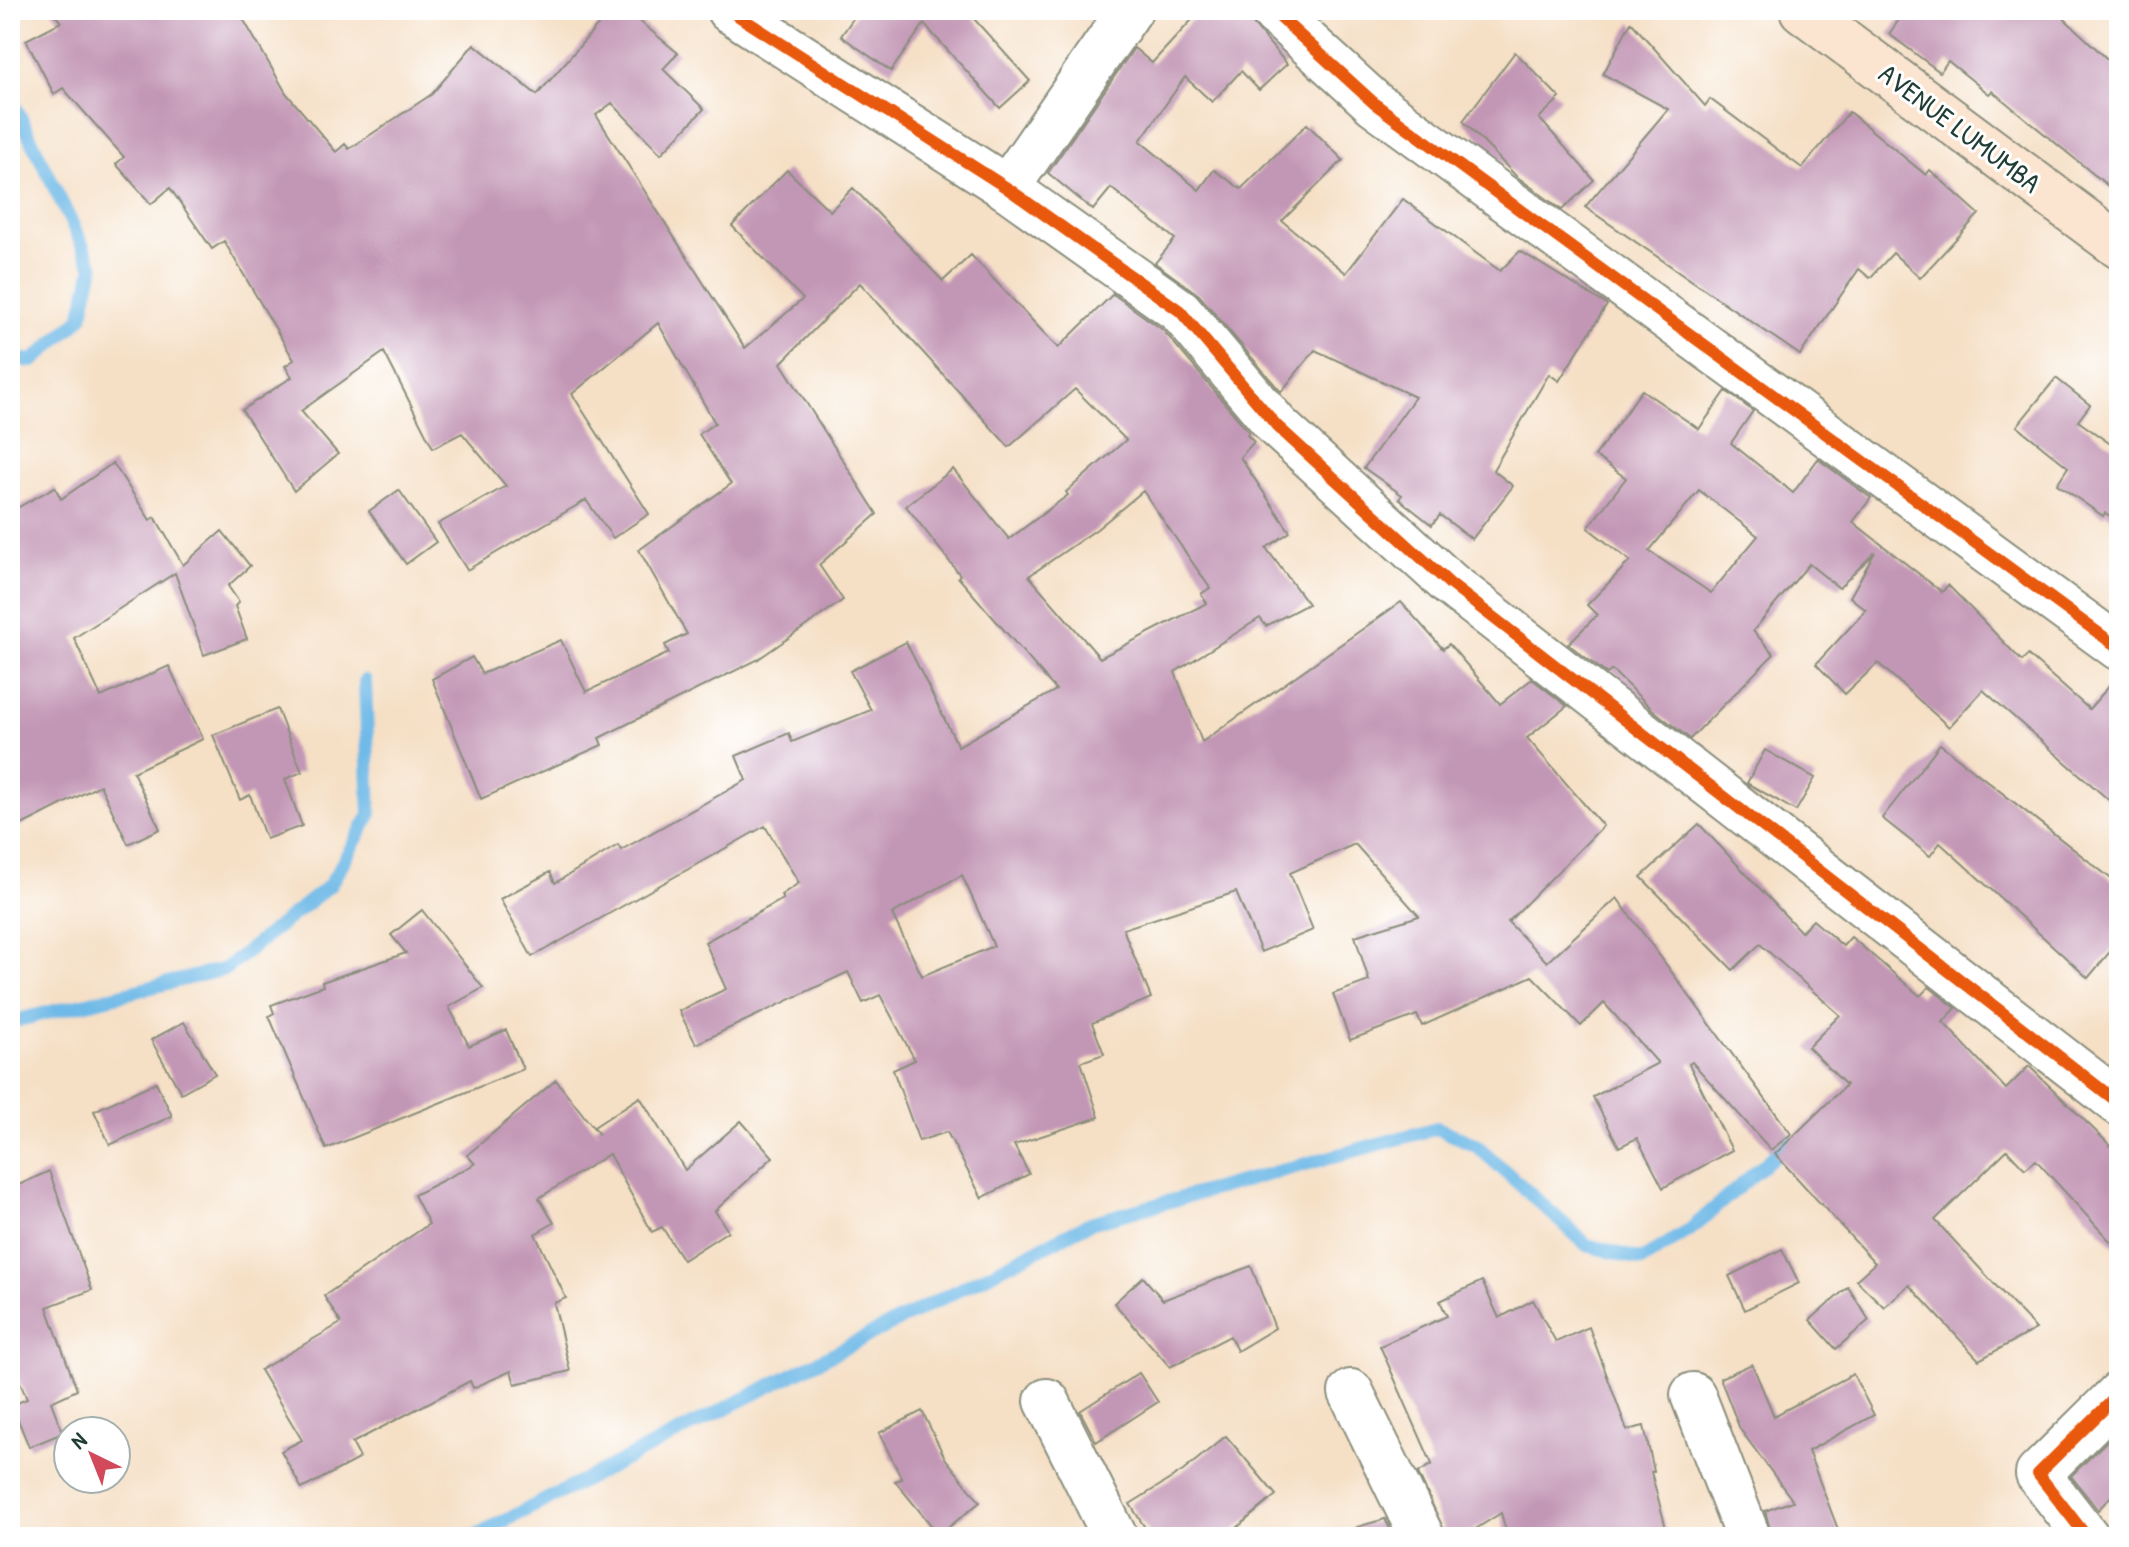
<svg xmlns="http://www.w3.org/2000/svg" width="2129" height="1547" viewBox="0 0 2129 1547" font-family="'Patrick Hand',sans-serif">
  <style>
    .lines { fill: none; stroke-linecap: round; stroke-linejoin: round }
    .stream { stroke: #6eb9e7; stroke-width: 14 }
    .building { fill: #c296b5; fill-rule: evenodd }
    .street-casing { stroke: #8a8e7c; stroke-width: 48 }
    .secondary-casing { stroke: #8a8e7c; stroke-width: 48 }
    .street { stroke: #fff; stroke-width: 44 }
    .secondary { stroke: #fce5d0; stroke-width: 44 }
    .cycleway-casing { stroke: #fff; stroke-width: 17 }
    .cycleway { stroke: #e8590c; stroke-width: 12 }
    .labels { text-anchor: middle; dominant-baseline: central; stroke-width: 6; stroke-linejoin: round; paint-order: stroke }
    .street-label { font-size: 28px; fill: #1f3d34; stroke: #fff }
  </style>
  <rect width="100%" height="100%" fill="#fff"/>
  <filter id="ink" filterUnits="userSpaceOnUse"><feTurbulence type="fractalNoise" baseFrequency=".0125" numOctaves="2"/><feDisplacementMap in="SourceGraphic" scale="16" xChannelSelector="R" yChannelSelector="G"/><feConvolveMatrix kernelMatrix="1 2 1 2 8 2 1 2 1" color-interpolation-filters="sRGB"/></filter>
  <filter id="wash" filterUnits="userSpaceOnUse"><feTurbulence type="fractalNoise" baseFrequency=".006" numOctaves="4" result="noise"/><feDisplacementMap in="SourceGraphic" scale="32" xChannelSelector="R" yChannelSelector="G"/><feGaussianBlur stdDeviation="1.8" result="paint"/><feColorMatrix in="noise" values="0 0 0 0 0 0 0 0 0 0 0 0 0 0 0 0 0 1.4 0 .05"/><feComposite in="paint" operator="in"/></filter>
  <g filter="url(#wash)">
    <rect width="100%" height="100%" fill="#f5dfc5"/>
    <g class="lines">
      <g class="stream">
        <polyline points="10,96 93,267 81,318 33,361 10,358"/>
        <polyline points="10,1022 225,969 330,885 370,815 365,681"/>
        <polyline points="473,1537 1090,1223 1437,1128 1476,1145 1587,1245 1642,1260 1691,1229 1790,1142"/>
      </g>
    </g>
    <g id="blocks">
      <g class="building">
        <path d="M51,10h187l48,83 50,59 9,-8 4,5 83,-55 42,-50 63,51 74,-85h15l52,43 -15,16 41,40 -43,45 -49,-51 -16,12 149,233 58,-49 -71,-73 55,-56 43,41 23,-23 90,93 28,-26 87,93 55,-54 50,36 86,102 -2,3 7,7 -14,15 50,75 -24,16 42,56 -42,22 -6,-8 -85,54 27,70 199,-140 42,47 6,-5 51,60 32,-25 35,27 -40,32 76,88 -95,96 39,40 70,-64 174,236 -20,16 -79,-88 -3,2 43,86 -69,38 -26,-50 -18,9 -26,-50 65,-34 -54,-60 -23,23 -49,-50 -110,50 -5,-11 -67,25 -17,-46 36,-13 -14,-45 64,-20 -64,-72 -65,29 23,57 -52,22 -25,-60 -113,37 28,69 -59,25 12,31 -23,8 18,55 -85,28 15,29 -47,24 -35,-66 -28,9 -26,-71 22,-10 -35,-65 -17,8 -15,-31 -152,72 -17,-33 47,-22 -21,-47 78,-43 -2,-4 18,-12 -34,-57 -233,131 -32,-58 50,-27 5,11 63,-38 3,5 125,-70 -10,-24 53,-23 3,9 79,-32 -21,-39 56,-29 52,104 98,-56 -98,-113 2,-2 -54,-69 47,-37 56,70 59,-44 -2,-3 60,-52 -51,-51 -66,58 -149,-164 -79,80 96,151 -58,51 24,35 -86,60 -158,78 3,7 -121,54 -49,-120 40,-22 10,17 79,-34 25,52 83,-39 -4,-8 22,-11 -48,-84 92,-66 -32,-50 16,-11 -57,-100 -86,71 77,120 -36,24 -27,-38 -119,70 -29,-46 68,-38 -44,-53 -29,15 -49,-96 -83,59 37,43 -44,37 -52,-81 50,-33 -7,-11 9,-6 -70,-119 -12,8 -42,-61 -19,16 -35,-40 8,-7 -61,-69 -9,6 -28,-54 35,-18zM1143,491l67,97 -9,6 6,9 -107,55 -71,-82 68,-47zM962,875l32,71 -72,30 -30,-62z"/>
        <polygon points="859,10 966,10 1030,81 1000,108 924,24 891,71 841,36"/>
        <polygon points="1201,10 1241,10 1287,64 1259,90 1241,71 1212,102 1185,77 1140,141 1199,190 1214,170 1241,189 1307,124 1343,160 1282,221 1346,273 1403,199 1500,271 1520,251 1607,305 1559,381 1549,374 1493,470 1513,486 1472,539 1440,515 1432,525 1399,499 1402,495 1364,468 1415,397 1315,350 1281,392 1199,295 1155,263 1175,239 1111,188 1093,210 1048,173 1134,48 1152,63"/>
        <polygon points="1906,10 2055,10 2119,70 2119,195 1992,91 1989,94 1948,61 1940,72 1889,34"/>
        <polygon points="1631,22 1705,106 1710,99 1802,168 1849,112 1926,175 1930,170 1979,214 1920,278 1893,253 1870,278 1859,269 1800,355 1585,207 1668,109 1603,74"/>
        <polygon points="1515,52 1560,98 1539,118 1594,180 1562,210 1516,176 1463,121"/>
        <polygon points="2056,378 2090,405 2078,421 2119,450 2119,522 2105,513 2103,516 2057,484 2068,467 2017,426"/>
        <path d="M1642,390l57,39 27,-38 27,20 -22,32 62,50 25,-34 53,39 -18,24 89,70 6,-7 74,76 6,-6 61,54 30,-34v134l-136,-119 -34,37 -71,-64 -33,31 -29,-30 50,-54 -16,-13 25,-45 -36,36 -30,-24 -56,67 21,23 -84,85 -38,-30 -40,-39 -5,4 -39,-30 29,-29 -10,-10 43,-44 -42,-33 38,-50 -31,-22zM1699,490l59,46 -47,57 -62,-42z"/>
        <polygon points="113,463 150,520 155,517 183,565 222,531 250,566 228,586 239,602 235,606 247,639 204,655 175,573 74,638 101,697 169,666 203,739 133,772 160,829 128,844 100,785 10,831 10,512 55,487 61,499"/>
        <polygon points="399,490 436,542 406,564 369,511"/>
        <polygon points="277,709 302,772 285,779 302,826 266,839 250,795 240,800 213,735"/>
        <polygon points="1940,744 2119,885 2119,941 2088,978 1940,843 1930,856 1882,818"/>
        <polygon points="1765,750 1815,778 1796,811 1747,783"/>
        <polygon points="1699,824 1801,932 1813,920 1843,946 1851,937 1920,996 1929,987 1956,1008 1943,1022 2006,1089 2029,1066 2119,1154 2119,1251 2036,1160 2025,1169 2007,1150 1935,1220 2036,1329 1979,1360 1909,1285 1884,1307 1856,1280 1875,1263 1775,1154 1846,1085 1808,1047 1840,1015 1760,944 1733,970 1641,877"/>
        <polygon points="422,910 483,988 449,1007 469,1046 506,1030 523,1069 326,1149 269,1016 274,1013 271,1005 323,986 322,982 406,953 391,935"/>
        <polygon points="184,1022 215,1074 181,1093 151,1040"/>
        <polygon points="556,1080 599,1135 594,1127 640,1097 685,1170 741,1121 773,1157 715,1211 728,1231 683,1260 662,1227 652,1232 609,1154 539,1198 554,1223 535,1234 566,1298 554,1303 570,1371 515,1384 511,1371 473,1388 470,1381 352,1443 360,1458 302,1489 281,1451 302,1440 260,1370 341,1323 324,1296 429,1224 414,1195 475,1164 467,1155"/>
        <polygon points="156,1082 172,1116 110,1145 94,1111"/>
        <polygon points="49,1171 92,1290 47,1307 77,1390 51,1402 63,1433 29,1447 12,1405 27,1399 10,1358 10,1189"/>
        <polygon points="1782,1249 1799,1283 1745,1310 1729,1276"/>
        <polygon points="1251,1266 1275,1328 1237,1351 1230,1336 1170,1367 1114,1303 1143,1277 1163,1300"/>
        <polygon points="1482,1281 1499,1318 1533,1300 1556,1342 1589,1327 1627,1430 1644,1426 1654,1471 1651,1472 1666,1528 1636,1537 1508,1537 1501,1513 1463,1537 1447,1537 1418,1473 1432,1464 1380,1346 1447,1316 1440,1301"/>
        <polygon points="1848,1287 1869,1320 1836,1349 1810,1320"/>
        <polygon points="1752,1364 1774,1416 1853,1374 1874,1415 1808,1451 1841,1537 1772,1537 1765,1511 1793,1501 1740,1429 1720,1378"/>
        <polygon points="1139,1373 1158,1402 1096,1442 1080,1411"/>
        <polygon points="922,1411 945,1458 980,1502 939,1535 895,1481 902,1479 879,1433"/>
        <polygon points="2119,1429 2119,1488 2098,1510 2071,1476"/>
        <polygon points="1226,1436 1276,1495 1226,1537 1151,1537 1130,1504 1183,1471"/>
        <polygon points="1385,1519 1394,1537 1358,1537 1357,1527"/>
      </g>
    </g>
  </g>
  <g filter="url(#ink)">
    <use href="#blocks" fill-opacity="0" stroke="#8a8e7c" stroke-width="2"/>
    <g class="lines">
      <defs>
        <g id="street">
          <polyline points="729,10 1007,188 1180,311 1277,426 1450,584 2119,1103"/>
          <polyline points="1272,10 1375,104 2119,648"/>
          <polyline points="1007,188 1130,10"/>
          <polyline points="1351,1392 1422,1537"/>
          <polyline points="1693,1395 1748,1537"/>
          <polyline points="1047,1401 1115,1537"/>
          <polyline points="2087,1537 2038,1474 2119,1394"/>
        </g>
        <polyline id="secondary" points="1802,10 2119,246"/>
      </defs>
      <use href="#street" class="street-casing"/>
      <use href="#secondary" class="secondary-casing"/>
      <use href="#street" class="street"/>
      <use href="#secondary" class="secondary"/>
      <defs>
        <g id="cycleway">
          <polyline points="729,10 1007,188 1180,311 1277,426 1450,584 2119,1103"/>
          <polyline points="1272,10 1375,104 2119,648"/>
          <polyline points="2087,1537 2038,1474 2119,1394"/>
        </g>
      </defs>
      <use href="#cycleway" class="cycleway-casing"/>
      <use href="#cycleway" class="cycleway"/>
    </g>
  </g>
  <g class="labels">
    <g class="street-label">
      <text transform="translate(1960 128) rotate(37)">AVENUE LUMUMBA</text>
    </g>
  </g>
  <rect width="2129" height="1547" fill="none" stroke="#fff" stroke-width="40"/>
  <g transform="translate(92 1455) rotate(317)"><circle r="38" fill="#ffffff" stroke="#a5b1ae" stroke-width="2"/>
  <path d="M0-6L14 30L0 20L-14 30Z" fill="#d1495b"/>
  <text y="-12" font-size="22" font-weight="bold" text-anchor="middle" fill="#1f3d34">N</text>
  </g>
</svg>
